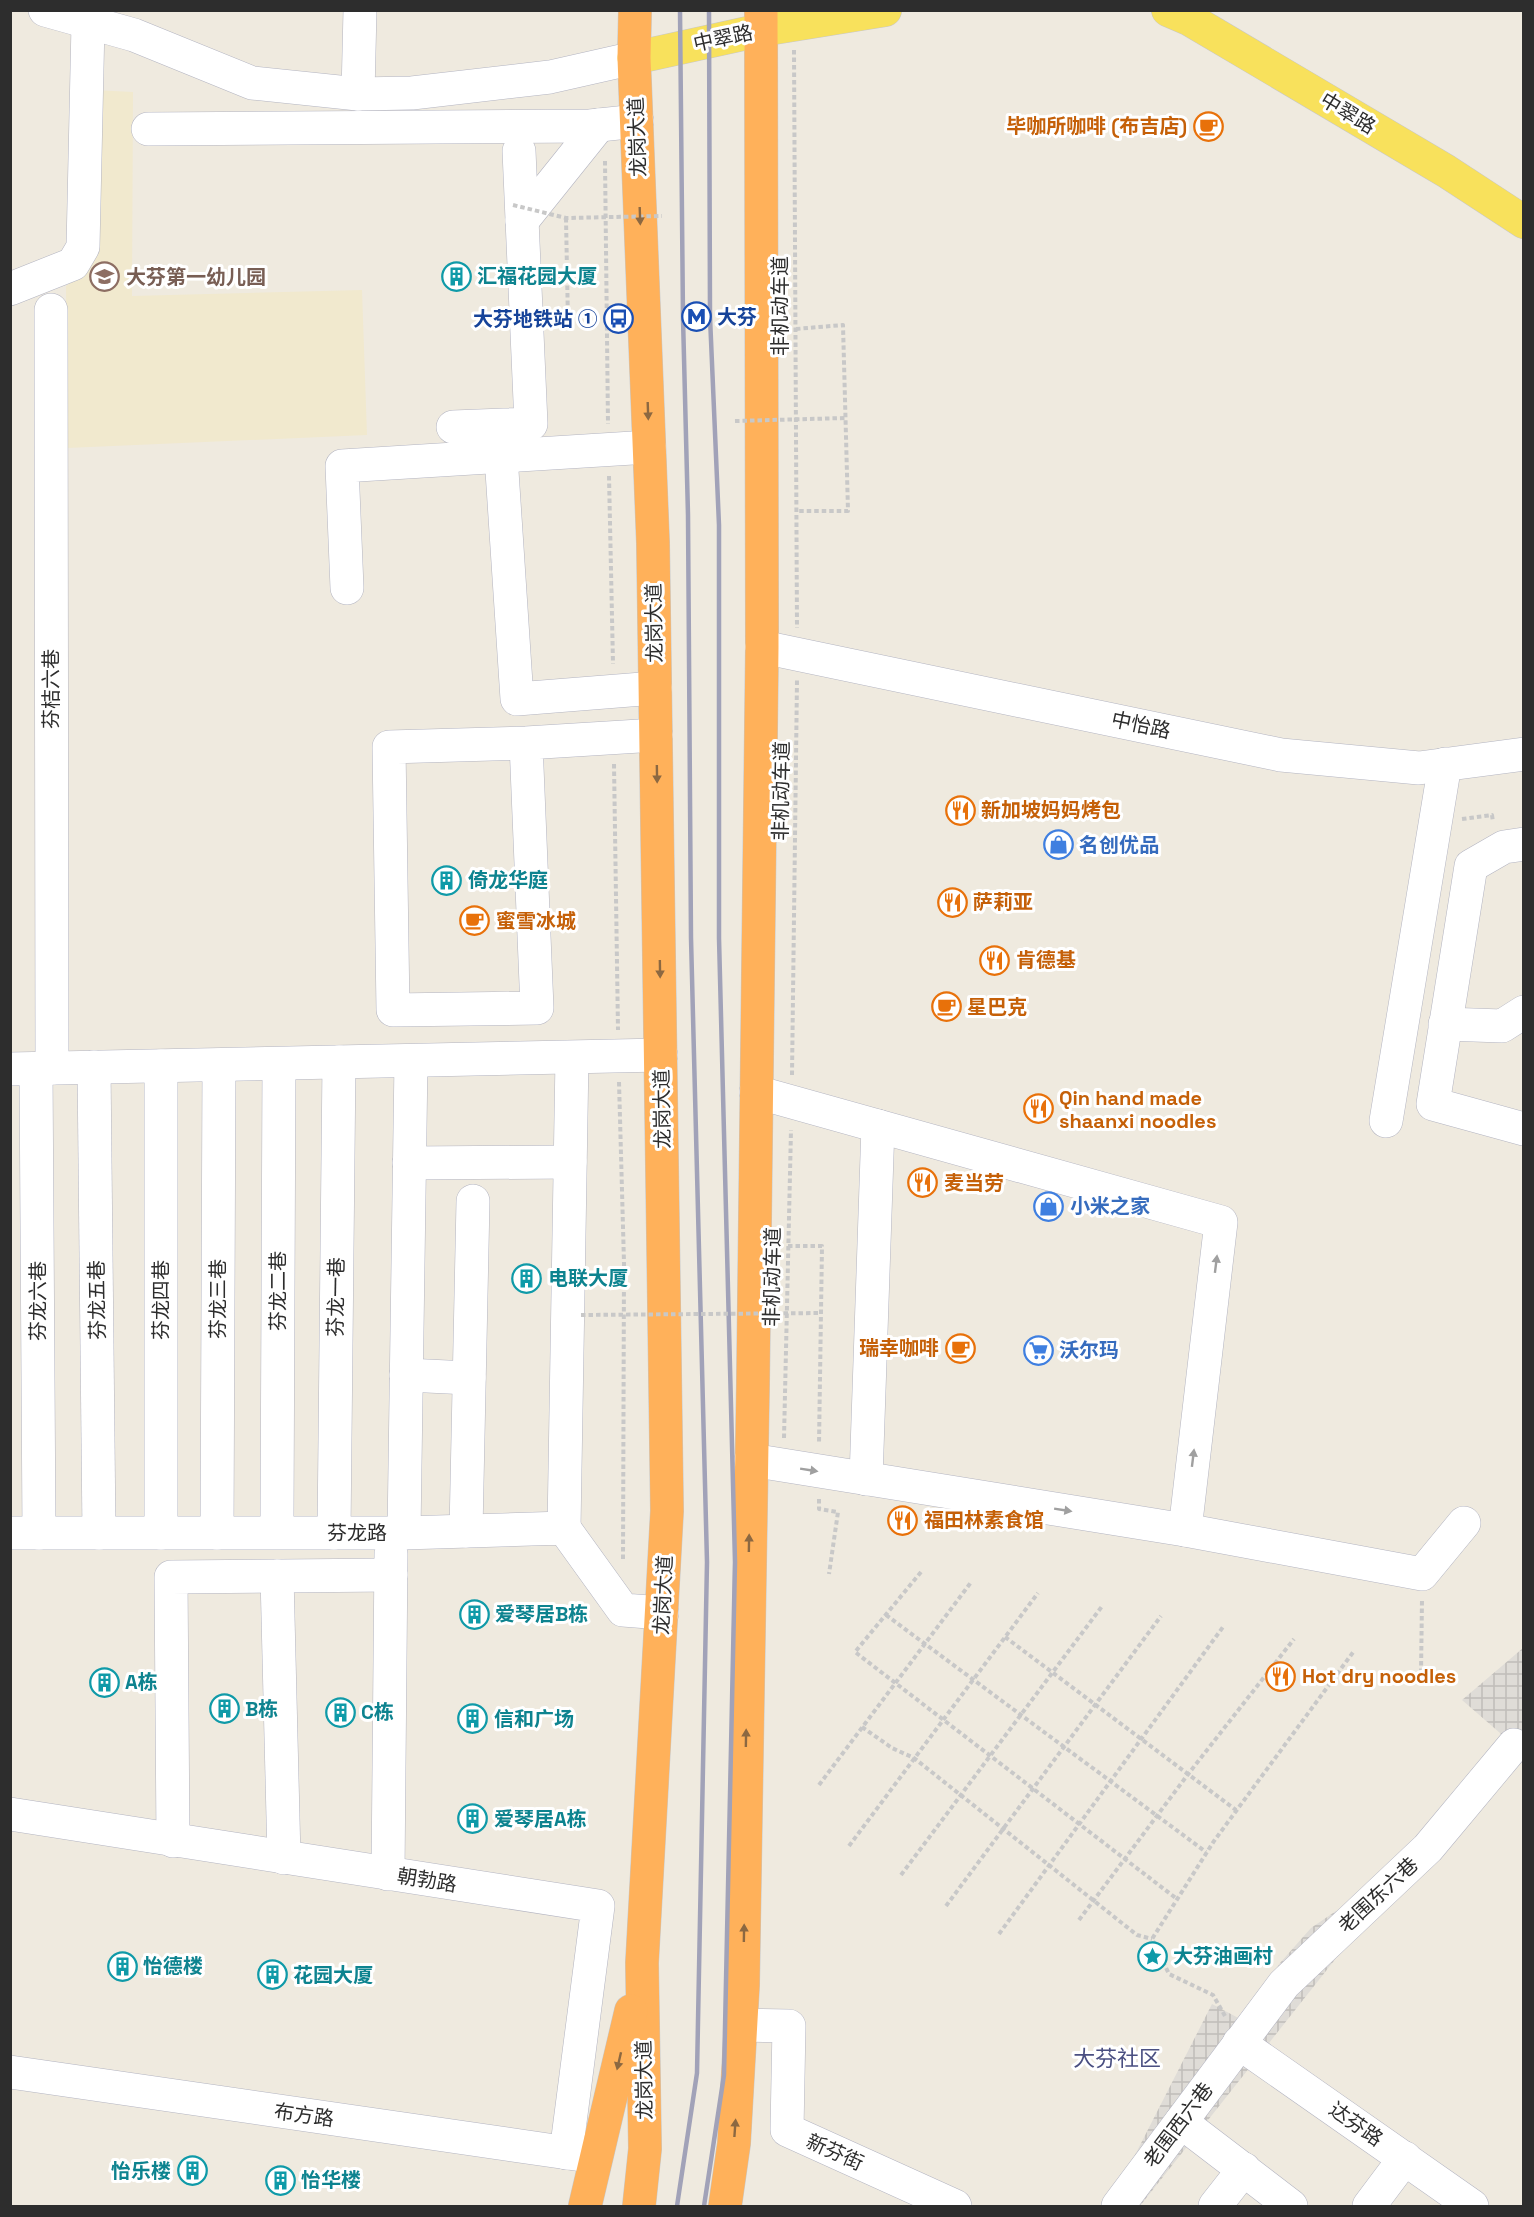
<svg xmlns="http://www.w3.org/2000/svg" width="1534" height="2217" viewBox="0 0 1534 2217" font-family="'Space Grotesk','Noto Sans SC',sans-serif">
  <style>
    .education { fill: #f1e9ce }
    .plaza { fill: url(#plaza-grid) }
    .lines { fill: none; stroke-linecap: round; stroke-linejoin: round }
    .minor-casing { stroke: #b3b4c1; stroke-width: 34 }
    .major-casing { stroke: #c8c8c8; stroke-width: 34 }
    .highway-casing { stroke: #c8c8c8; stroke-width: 34 }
    .path { stroke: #c8c8c8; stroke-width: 4; stroke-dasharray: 4.5 3; stroke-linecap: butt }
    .minor { stroke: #fff; stroke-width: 33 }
    .major { stroke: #f8e15c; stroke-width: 33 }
    .highway { stroke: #ffb15a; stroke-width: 33 }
    .rail { stroke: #a1a2b8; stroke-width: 4.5 }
    .path-bridge { stroke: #c8c8c8; stroke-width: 4; stroke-dasharray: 4.5 3; stroke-linecap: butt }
    .oneway { fill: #8c6841 }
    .oneway2 { fill: #a0a0a0 }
    .labels { text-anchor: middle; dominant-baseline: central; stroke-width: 6; stroke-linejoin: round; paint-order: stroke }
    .street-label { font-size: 20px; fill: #2d2d2d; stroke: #fff }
    .food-label { font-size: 20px; font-weight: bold; fill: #c56008; stroke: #fff; text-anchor: start }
    .culture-label { font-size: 20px; font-weight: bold; fill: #0d838f; stroke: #fff; text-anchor: start }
    .education-label { font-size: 20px; font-weight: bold; fill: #785e54; stroke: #fff; text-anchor: start }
    .transit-label { font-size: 20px; font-weight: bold; fill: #164399; stroke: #fff; text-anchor: start }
    .shop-label { font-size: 20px; font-weight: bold; fill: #366cbe; stroke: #fff; text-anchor: start }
    .quarter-label { font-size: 22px; fill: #4a4f81; stroke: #fff }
  </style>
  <defs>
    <pattern id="plaza-grid" width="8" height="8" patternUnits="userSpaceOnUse" patternTransform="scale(1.5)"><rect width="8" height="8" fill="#dfdcd7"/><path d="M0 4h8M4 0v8" fill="none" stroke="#c0bdb9"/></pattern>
  </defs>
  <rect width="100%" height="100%" fill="#efeadf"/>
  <polygon class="education" points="94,90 133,92 132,296 362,290 367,435 67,448 66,286 91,267"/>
  <g class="plaza">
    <polygon points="1523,1648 1523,1753 1462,1700"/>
    <polygon points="1336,1911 1360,1928 1140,2206 1109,2206 1212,2004 1244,2021 1280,1963 1311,1928"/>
  </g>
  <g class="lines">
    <defs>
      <g id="minor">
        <polyline points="45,10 134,35 252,83 358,94 412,93 550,77 634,58"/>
        <polyline points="358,94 360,10"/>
        <polyline points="148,129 590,126 637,121"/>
        <polyline points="522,221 599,125"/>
        <polyline points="10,289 73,264 83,247 88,24"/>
        <polyline points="51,310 52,1068"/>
        <polyline points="453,427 531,424 519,151"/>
        <polyline points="501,456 517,699 655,688"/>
        <polyline points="347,588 342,466 649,447"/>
        <polyline points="762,647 1281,755 1419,768 1524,754"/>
        <polyline points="526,743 537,1008 393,1010 389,747 526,743 656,735"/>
        <polyline points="1524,844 1504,847 1471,866 1433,1104 1524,1129"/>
        <polyline points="1445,1024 1502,1026 1524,1012"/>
        <polyline points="161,1066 161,1533"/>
        <polyline points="94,1067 99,1533"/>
        <polyline points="10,1069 661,1055"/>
        <polyline points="36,1069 39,1533"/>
        <polyline points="1386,1121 1445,764"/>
        <polyline points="409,1163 570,1162"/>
        <polyline points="406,1375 469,1378"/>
        <polyline points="751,1460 1185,1530 1221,1222 756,1092"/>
        <polyline points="866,1479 878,1126"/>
        <polyline points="277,1519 279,1064"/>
        <polyline points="564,1528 572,1058"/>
        <polyline points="1185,1530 1422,1574 1464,1523"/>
        <polyline points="466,1531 473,1201"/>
        <polyline points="10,1533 404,1533 564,1528 623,1610 662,1613"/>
        <polyline points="217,1533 219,1065"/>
        <polyline points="334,1533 339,1062"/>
        <polyline points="404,1533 411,1061"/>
        <polyline points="277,1576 284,1858"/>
        <polyline points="10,1814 598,1906 566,2153"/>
        <polyline points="173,1841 171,1577 391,1575"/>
        <polyline points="388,1874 391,1554"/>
        <polyline points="741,2025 789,2026 787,2130 955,2206"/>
        <polyline points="1239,2043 1472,2206"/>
        <polyline points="10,2072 589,2156"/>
        <polyline points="1181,2122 1291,2206"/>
        <polyline points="1118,2206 1284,1984 1428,1848 1514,1745"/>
        <polyline points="1215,2206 1244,2169"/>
        <polyline points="1369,2206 1405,2158"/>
      </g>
      <g id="major">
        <polyline points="1168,10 1189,19 1446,171 1524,222"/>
        <polyline points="634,58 761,30 885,10"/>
      </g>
      <g id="highway">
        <polyline points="635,10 634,58 653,543 667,1511 642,1963 645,2149 639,2206"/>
        <polyline points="585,2206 631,2011"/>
        <polyline points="725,2206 734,2143 743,1985 753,1383 762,647 761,10"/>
      </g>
    </defs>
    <use href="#minor" class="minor-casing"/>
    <use href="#major" class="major-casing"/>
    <use href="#highway" class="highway-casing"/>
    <g class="path">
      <polyline points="794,50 797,628"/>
      <polyline points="605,161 608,424"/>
      <polyline points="566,218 568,323"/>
      <polyline points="796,329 843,325 848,511 797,511"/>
      <polyline points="609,476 613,664"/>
      <polyline points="614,764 618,1030"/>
      <polyline points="1462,819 1492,815 1493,822"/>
      <polyline points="792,1075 797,680"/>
      <polyline points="619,1082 624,1263 623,1560"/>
      <polyline points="788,1246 822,1246 819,1444"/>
      <polyline points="784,1438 791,1130"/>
      <polyline points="819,1499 819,1509 838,1512 829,1574"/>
      <polyline points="921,1572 855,1652 1177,1899"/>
      <polyline points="886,1615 1206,1852"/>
      <polyline points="1005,1637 1236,1810"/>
      <polyline points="1421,1673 1422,1599"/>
      <polyline points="862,1727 892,1748 914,1758 1137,1935 1152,1939"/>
      <polyline points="819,1785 972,1581"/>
      <polyline points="849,1846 1038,1593"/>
      <polyline points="901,1875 1103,1605"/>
      <polyline points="946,1906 1161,1616"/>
      <polyline points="1079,1920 1189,1773 1294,1639"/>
      <polyline points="999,1934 1223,1627"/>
      <polyline points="1225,2016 1213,1995 1169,1974 1152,1939 1214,1841 1354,1651"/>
    </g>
    <use href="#minor" class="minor"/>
    <use href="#major" class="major"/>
    <use href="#highway" class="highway"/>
    <g class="rail">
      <polyline points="677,2206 697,2073 707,1562 691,938 688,515 683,318 680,10"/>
      <polyline points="704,2206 724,2075 735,1562 719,938 719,525 710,317 709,10"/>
    </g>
    <g class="path-bridge">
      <polyline points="513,205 566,218 662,216"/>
      <polyline points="735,421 845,418"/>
      <polyline points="581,1315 821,1313"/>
    </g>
  </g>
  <defs><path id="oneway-solid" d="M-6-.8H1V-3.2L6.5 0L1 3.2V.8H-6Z" transform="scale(1.5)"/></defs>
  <g class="oneway">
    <use href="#oneway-solid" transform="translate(640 216) rotate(88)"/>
    <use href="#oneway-solid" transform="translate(648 411) rotate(88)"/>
    <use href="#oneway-solid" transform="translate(657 774) rotate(89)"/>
    <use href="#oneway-solid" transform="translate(660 969) rotate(89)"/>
    <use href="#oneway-solid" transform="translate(749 1543) rotate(-89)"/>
    <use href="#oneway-solid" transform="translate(746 1738) rotate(-89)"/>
    <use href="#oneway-solid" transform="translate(744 1933) rotate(-89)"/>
    <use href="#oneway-solid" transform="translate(619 2061) rotate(103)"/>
    <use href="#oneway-solid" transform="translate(735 2128) rotate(-86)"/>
  </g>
  <g class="oneway2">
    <use href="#oneway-solid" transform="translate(1216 1264) rotate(-83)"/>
    <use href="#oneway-solid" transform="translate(1193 1458) rotate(-83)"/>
    <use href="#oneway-solid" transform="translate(809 1470) rotate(9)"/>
    <use href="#oneway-solid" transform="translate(1063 1510) rotate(9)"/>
  </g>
  <defs>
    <symbol id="cafe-ring" viewBox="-11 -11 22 22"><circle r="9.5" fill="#fff" stroke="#e8710a" stroke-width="1.5"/><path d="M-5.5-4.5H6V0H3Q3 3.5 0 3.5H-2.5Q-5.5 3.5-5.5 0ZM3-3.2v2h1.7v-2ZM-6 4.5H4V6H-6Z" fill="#e8710a"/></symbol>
    <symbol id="building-ring" viewBox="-11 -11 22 22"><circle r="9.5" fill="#fff" stroke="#0f9aa8" stroke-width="1.5"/><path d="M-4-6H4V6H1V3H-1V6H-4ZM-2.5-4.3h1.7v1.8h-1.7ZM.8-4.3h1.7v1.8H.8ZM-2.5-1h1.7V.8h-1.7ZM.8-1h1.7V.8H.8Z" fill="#0f9aa8"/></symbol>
    <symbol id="school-ring" viewBox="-11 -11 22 22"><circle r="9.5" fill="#fff" stroke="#8d6e63" stroke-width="1.5"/><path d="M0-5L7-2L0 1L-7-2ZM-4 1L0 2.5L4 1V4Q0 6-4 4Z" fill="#8d6e63"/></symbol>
    <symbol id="metro-ring" viewBox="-11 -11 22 22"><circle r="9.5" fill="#fff" stroke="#1a4fb4" stroke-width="1.5"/><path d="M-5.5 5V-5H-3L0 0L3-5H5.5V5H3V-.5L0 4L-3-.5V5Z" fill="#1a4fb4"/></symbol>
    <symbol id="bus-ring" viewBox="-11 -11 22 22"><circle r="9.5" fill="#fff" stroke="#1a4fb4" stroke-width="1.5"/><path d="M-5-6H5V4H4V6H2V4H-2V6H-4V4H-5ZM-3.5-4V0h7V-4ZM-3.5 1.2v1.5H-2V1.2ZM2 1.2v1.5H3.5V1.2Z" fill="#1a4fb4"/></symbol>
    <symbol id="restaurant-ring" viewBox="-11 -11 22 22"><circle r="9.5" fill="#fff" stroke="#e8710a" stroke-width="1.5"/><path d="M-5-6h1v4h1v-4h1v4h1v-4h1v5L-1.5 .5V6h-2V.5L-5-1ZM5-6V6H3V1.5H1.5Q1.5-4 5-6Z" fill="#e8710a"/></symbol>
    <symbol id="shop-ring" viewBox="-11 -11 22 22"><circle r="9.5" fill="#fff" stroke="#3f7fe0" stroke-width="1.5"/><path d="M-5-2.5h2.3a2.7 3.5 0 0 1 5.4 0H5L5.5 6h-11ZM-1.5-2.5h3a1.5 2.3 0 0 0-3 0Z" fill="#3f7fe0"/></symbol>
    <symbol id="supermarket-ring" viewBox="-11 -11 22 22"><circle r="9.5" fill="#fff" stroke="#3f7fe0" stroke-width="1.5"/><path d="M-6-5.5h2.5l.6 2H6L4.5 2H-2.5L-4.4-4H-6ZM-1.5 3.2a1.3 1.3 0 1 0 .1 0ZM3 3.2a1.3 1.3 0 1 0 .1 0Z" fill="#3f7fe0"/></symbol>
    <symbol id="sight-ring" viewBox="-11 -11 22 22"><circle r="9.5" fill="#fff" stroke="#0f9aa8" stroke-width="1.5"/><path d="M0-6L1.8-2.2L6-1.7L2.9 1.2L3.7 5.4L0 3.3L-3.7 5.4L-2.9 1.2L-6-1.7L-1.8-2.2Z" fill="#0f9aa8"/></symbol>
  </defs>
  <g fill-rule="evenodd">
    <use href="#cafe-ring" x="1192" y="110" width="33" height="33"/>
    <use href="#building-ring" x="440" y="260" width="33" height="33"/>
    <use href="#school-ring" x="88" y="260" width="33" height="33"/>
    <use href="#metro-ring" x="680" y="300" width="33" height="33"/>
    <use href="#bus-ring" x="602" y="302" width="33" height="33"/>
    <use href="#restaurant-ring" x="944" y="794" width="33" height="33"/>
    <use href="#shop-ring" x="1042" y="828" width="33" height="33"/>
    <use href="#building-ring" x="430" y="864" width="33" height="33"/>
    <use href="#restaurant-ring" x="936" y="886" width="33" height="33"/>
    <use href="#cafe-ring" x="458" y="904" width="33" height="33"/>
    <use href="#restaurant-ring" x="978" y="944" width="33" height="33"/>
    <use href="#cafe-ring" x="930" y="990" width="33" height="33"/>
    <use href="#restaurant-ring" x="1022" y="1092" width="33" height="33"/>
    <use href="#restaurant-ring" x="906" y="1166" width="33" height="33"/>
    <use href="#shop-ring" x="1032" y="1190" width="33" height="33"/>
    <use href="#building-ring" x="510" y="1262" width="33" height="33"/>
    <use href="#cafe-ring" x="944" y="1332" width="33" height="33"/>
    <use href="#supermarket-ring" x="1022" y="1334" width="33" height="33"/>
    <use href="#restaurant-ring" x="886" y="1504" width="33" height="33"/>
    <use href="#building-ring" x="458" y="1598" width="33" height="33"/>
    <use href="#restaurant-ring" x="1264" y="1660" width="33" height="33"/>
    <use href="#building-ring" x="88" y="1666" width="33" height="33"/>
    <use href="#building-ring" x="208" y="1692" width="33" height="33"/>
    <use href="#building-ring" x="324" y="1696" width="33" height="33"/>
    <use href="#building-ring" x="456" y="1702" width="33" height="33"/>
    <use href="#building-ring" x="456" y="1802" width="33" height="33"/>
    <use href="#sight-ring" x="1136" y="1940" width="33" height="33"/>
    <use href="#building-ring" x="106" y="1950" width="33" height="33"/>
    <use href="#building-ring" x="256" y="1958" width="33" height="33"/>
    <use href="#building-ring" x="176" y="2154" width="33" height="33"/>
    <use href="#building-ring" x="264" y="2164" width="33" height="33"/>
  </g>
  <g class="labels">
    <g class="street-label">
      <text transform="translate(723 38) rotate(-12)">中翠路</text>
      <text transform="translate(1348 113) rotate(31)">中翠路</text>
      <text transform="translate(637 137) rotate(-92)">龙岗大道</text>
      <text transform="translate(780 306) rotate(-90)">非机动车道</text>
      <text transform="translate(654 623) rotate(-91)">龙岗大道</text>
      <text transform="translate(51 689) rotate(-90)">芬桔六巷</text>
      <text transform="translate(1141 725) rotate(12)">中怡路</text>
      <text transform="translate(781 791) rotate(-89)">非机动车道</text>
      <text transform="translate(662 1109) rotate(-91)">龙岗大道</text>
      <text transform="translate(772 1277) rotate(-89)">非机动车道</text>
      <text transform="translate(278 1291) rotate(-90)">芬龙二巷</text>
      <text transform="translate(336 1297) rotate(-89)">芬龙一巷</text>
      <text transform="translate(218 1299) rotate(-90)">芬龙三巷</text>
      <text transform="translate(97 1300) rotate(-91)">芬龙五巷</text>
      <text transform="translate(161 1300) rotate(-90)">芬龙四巷</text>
      <text transform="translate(38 1301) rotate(-90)">芬龙六巷</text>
      <text x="357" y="1533">芬龙路</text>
      <text transform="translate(663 1595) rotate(-87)">龙岗大道</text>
      <text transform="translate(427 1880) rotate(9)">朝勃路</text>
      <text transform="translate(1378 1895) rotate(-43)">老围东六巷</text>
      <text transform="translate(644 2080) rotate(-91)">龙岗大道</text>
      <text transform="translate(304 2115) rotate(8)">布方路</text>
      <text transform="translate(1356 2124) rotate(35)">达芬路</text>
      <text transform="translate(1178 2125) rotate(-53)">老围西六巷</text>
      <text transform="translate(835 2152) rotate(24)">新芬街</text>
    </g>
    <g class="food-label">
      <text x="1187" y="126" text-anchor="end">毕咖所咖啡 (布吉店)</text>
      <text x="981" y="810">新加坡妈妈烤包</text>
      <text x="973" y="902">萨莉亚</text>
      <text x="496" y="921">蜜雪冰城</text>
      <text x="1016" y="960">肯德基</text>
      <text x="967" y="1007">星巴克</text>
      <text x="1059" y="1098">Qin hand made<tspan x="1059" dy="23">shaanxi noodles</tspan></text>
      <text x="944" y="1183">麦当劳</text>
      <text x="939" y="1348" text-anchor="end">瑞幸咖啡</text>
      <text x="924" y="1520">福田林素食馆</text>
      <text x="1302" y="1676">Hot dry noodles</text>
    </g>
    <g class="culture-label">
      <text x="477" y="276">汇福花园大厦</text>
      <text x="468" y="880">倚龙华庭</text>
      <text x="548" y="1278">电联大厦</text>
      <text x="495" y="1614">爱琴居B栋</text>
      <text x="125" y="1682">A栋</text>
      <text x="245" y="1709">B栋</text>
      <text x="361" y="1712">C栋</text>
      <text x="494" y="1719">信和广场</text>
      <text x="494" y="1819">爱琴居A栋</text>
      <text x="1173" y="1956">大芬油画村</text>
      <text x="143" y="1966">怡德楼</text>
      <text x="293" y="1975">花园大厦</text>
      <text x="171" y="2171" text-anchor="end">怡乐楼</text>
      <text x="301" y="2180">怡华楼</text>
    </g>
    <g class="education-label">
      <text x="126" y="277">大芬第一幼儿园</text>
    </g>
    <g class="transit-label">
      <text x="717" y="317">大芬</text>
      <text x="598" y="319" text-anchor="end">大芬地铁站 ①</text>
    </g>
    <g class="shop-label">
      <text x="1079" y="845">名创优品</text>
      <text x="1070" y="1206">小米之家</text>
      <text x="1059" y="1350">沃尔玛</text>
    </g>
    <g class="quarter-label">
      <text x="1117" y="2058">大芬社区</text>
    </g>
  </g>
  <rect width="1534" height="2217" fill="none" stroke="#2d2d2d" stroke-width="24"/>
</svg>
